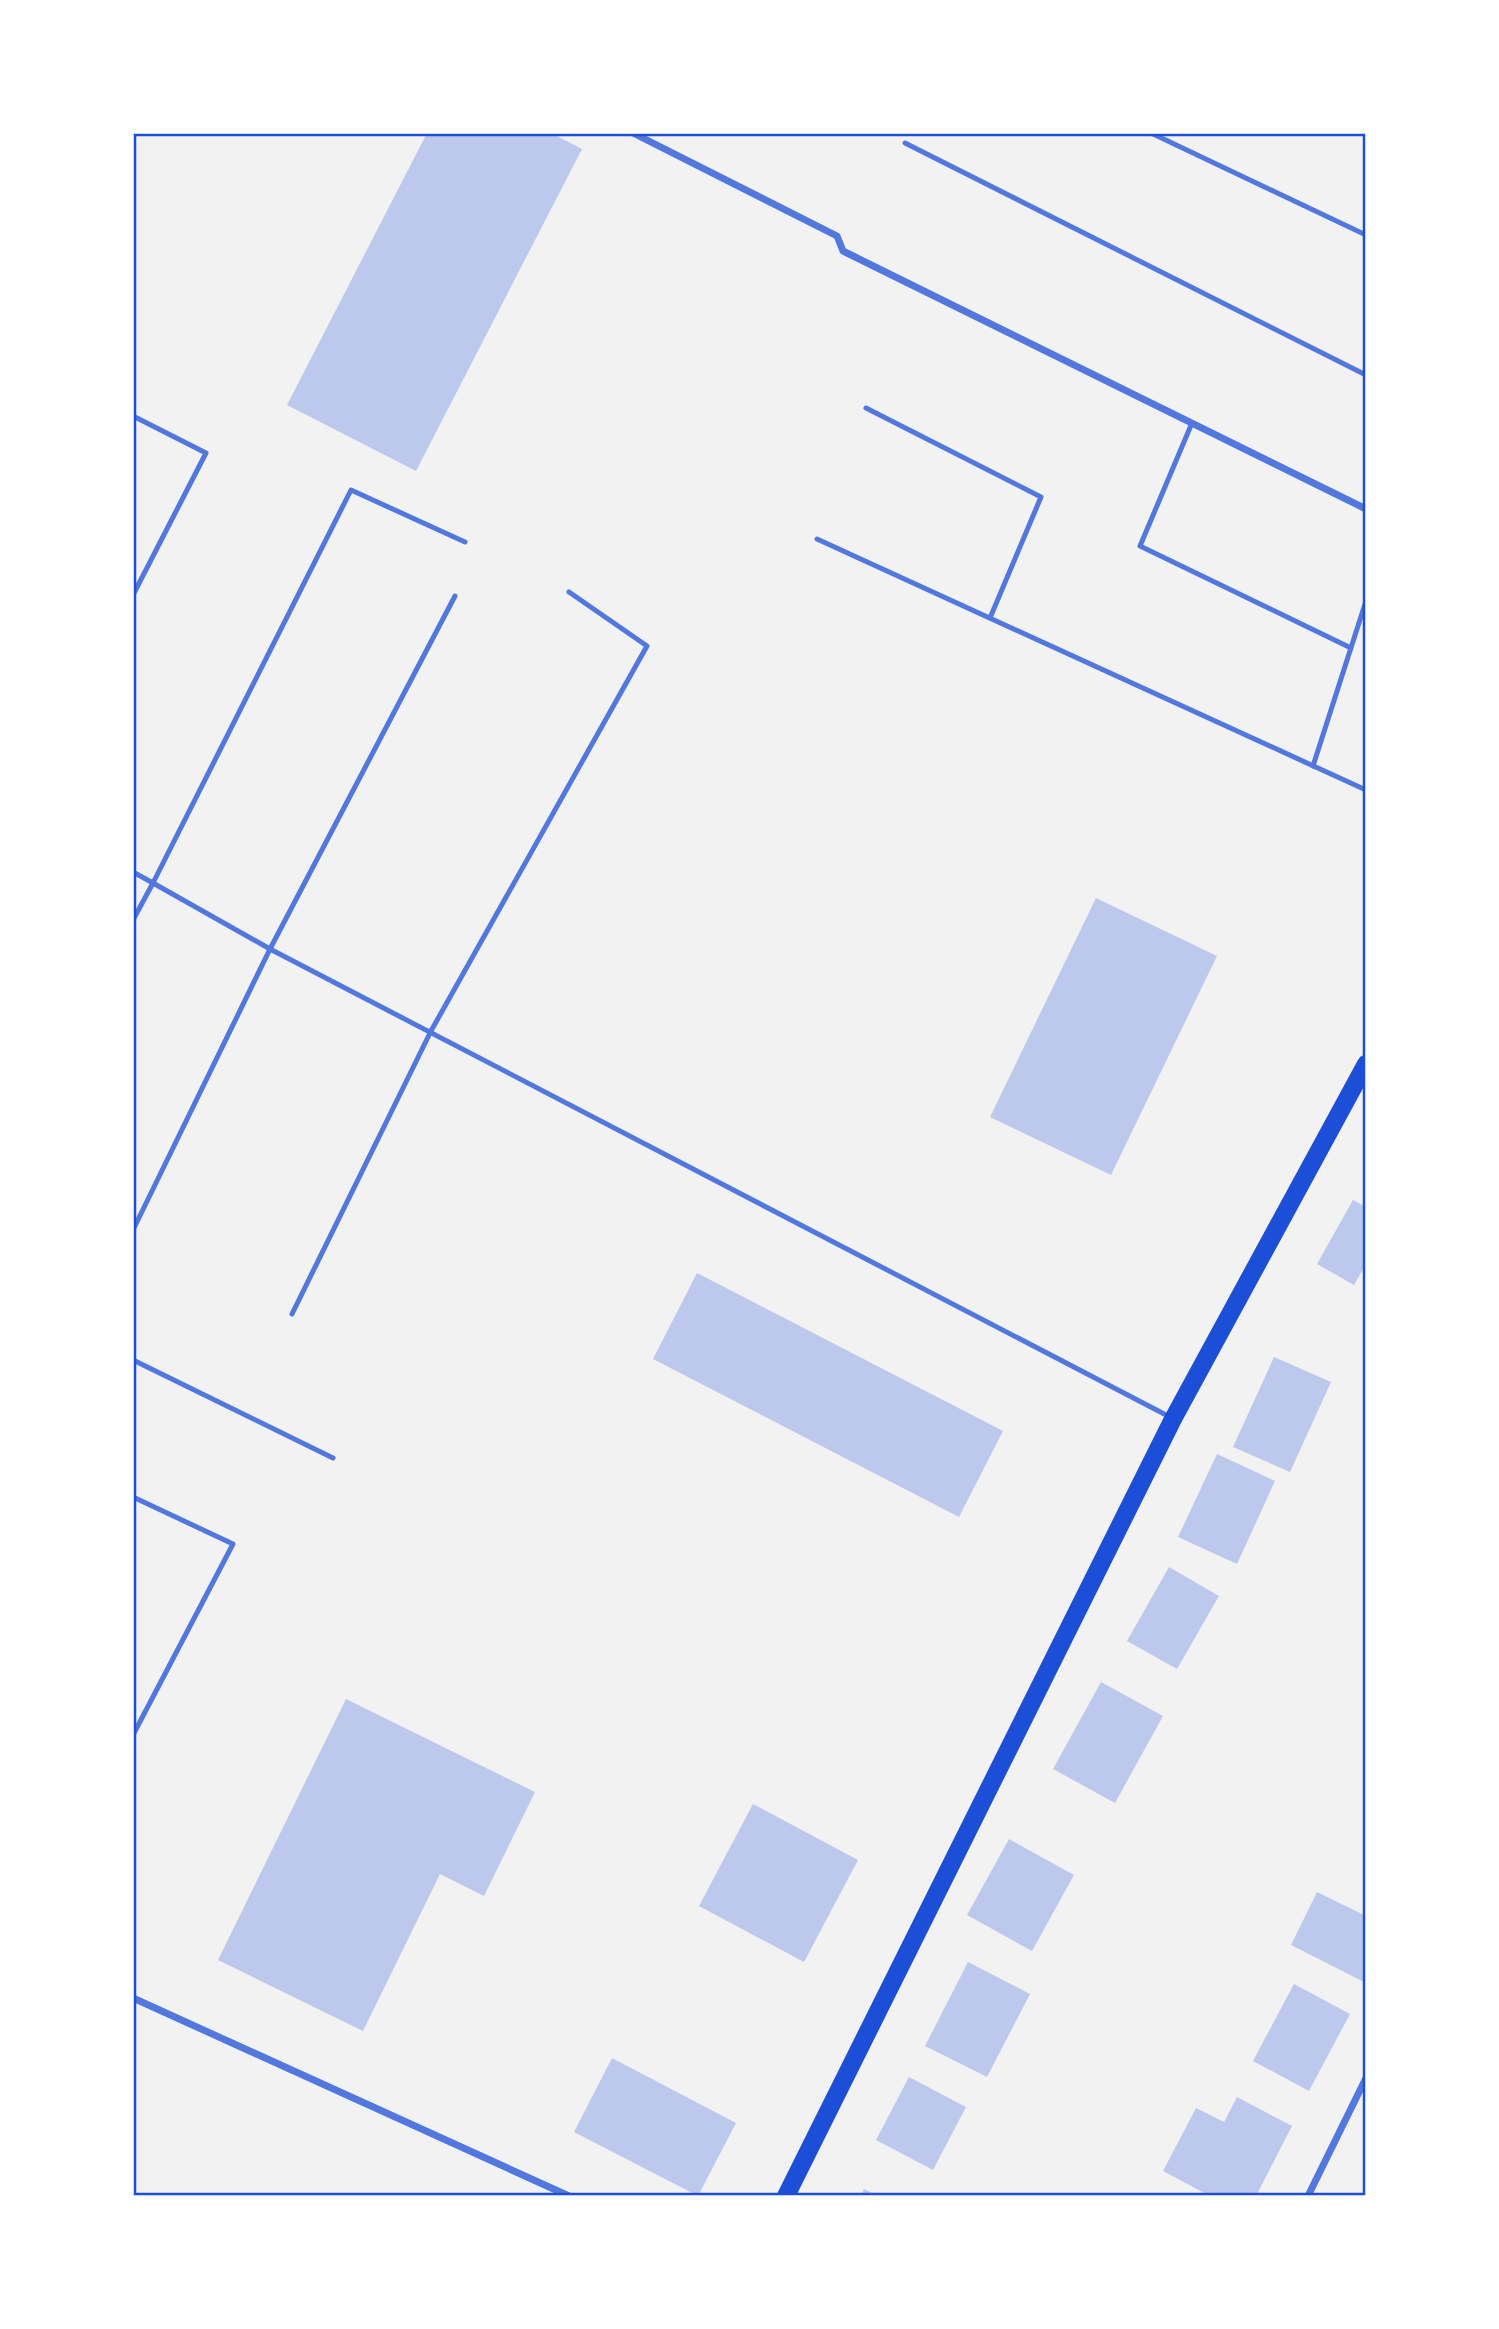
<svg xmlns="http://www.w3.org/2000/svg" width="1499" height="2329" viewBox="0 0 1499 2329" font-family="Mulish,sans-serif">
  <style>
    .building { fill: #bdc9ec }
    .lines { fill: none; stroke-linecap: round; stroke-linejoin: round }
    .service { stroke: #5277de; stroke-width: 5 }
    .minor { stroke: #5277de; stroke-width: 7 }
    .primary { stroke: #1d4ed8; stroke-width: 18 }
    .neatline { fill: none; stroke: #1d4ed8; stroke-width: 2.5 }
  </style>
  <rect width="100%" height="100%" fill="#f2f2f2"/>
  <g class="building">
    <polygon points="427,133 551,133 582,149 416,471 287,405"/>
    <polygon points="1096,898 1217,956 1111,1175 990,1117"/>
    <polygon points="1353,1200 1366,1207 1366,1264 1354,1285 1317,1264"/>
    <polygon points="697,1273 1003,1431 959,1517 653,1359"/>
    <polygon points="1274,1357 1331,1382 1290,1472 1233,1447"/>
    <polygon points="1217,1454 1275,1481 1237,1564 1178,1537"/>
    <polygon points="1169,1567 1219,1596 1177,1669 1127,1641"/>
    <polygon points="1101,1682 1163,1716 1115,1803 1053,1769"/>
    <polygon points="346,1699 535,1792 484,1896 440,1874 363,2031 218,1960"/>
    <polygon points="753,1804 858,1860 804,1962 699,1906"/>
    <polygon points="1009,1839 1074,1875 1032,1951 967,1915"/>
    <polygon points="1317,1892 1366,1916 1366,1983 1291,1945"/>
    <polygon points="968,1962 1030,1994 987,2077 925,2046"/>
    <polygon points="1294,1984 1350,2014 1309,2091 1253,2061"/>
    <polygon points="612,2058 736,2123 698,2196 574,2132"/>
    <polygon points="909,2077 966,2107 933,2170 876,2140"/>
    <polygon points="1237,2097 1292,2126 1256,2196 1210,2196 1163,2171 1196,2108 1224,2122"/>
    <polygon points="864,2189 878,2196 861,2196"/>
  </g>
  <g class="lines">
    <g class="service">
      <polyline points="1151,133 1366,235"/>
      <polyline points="905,143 1366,375"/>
      <polyline points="866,408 1041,497 990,618"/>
      <polyline points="133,416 206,453 133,595"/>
      <polyline points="1192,423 1140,546 1351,648"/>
      <polyline points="817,539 1366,790"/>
      <polyline points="1313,766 1366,601"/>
      <polyline points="133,872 153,883 351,490 465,542"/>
      <polyline points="133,920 153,883 270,949 1170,1417"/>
      <polyline points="133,1230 270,949 455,596"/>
      <polyline points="292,1314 431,1031 647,646 569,592"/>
      <polyline points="133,1360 333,1458"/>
      <polyline points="133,1497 233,1544 133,1735"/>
    </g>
    <g class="minor">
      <polyline points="633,133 837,236 843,251 1366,509"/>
      <polyline points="133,1998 569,2196"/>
      <polyline points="1308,2196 1366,2078"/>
    </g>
    <polyline class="primary" points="786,2196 1173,1419 1366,1064"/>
  </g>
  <rect width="1499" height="2329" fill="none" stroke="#ffffff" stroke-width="270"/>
  <rect x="135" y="135" width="1229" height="2059" class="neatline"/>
</svg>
